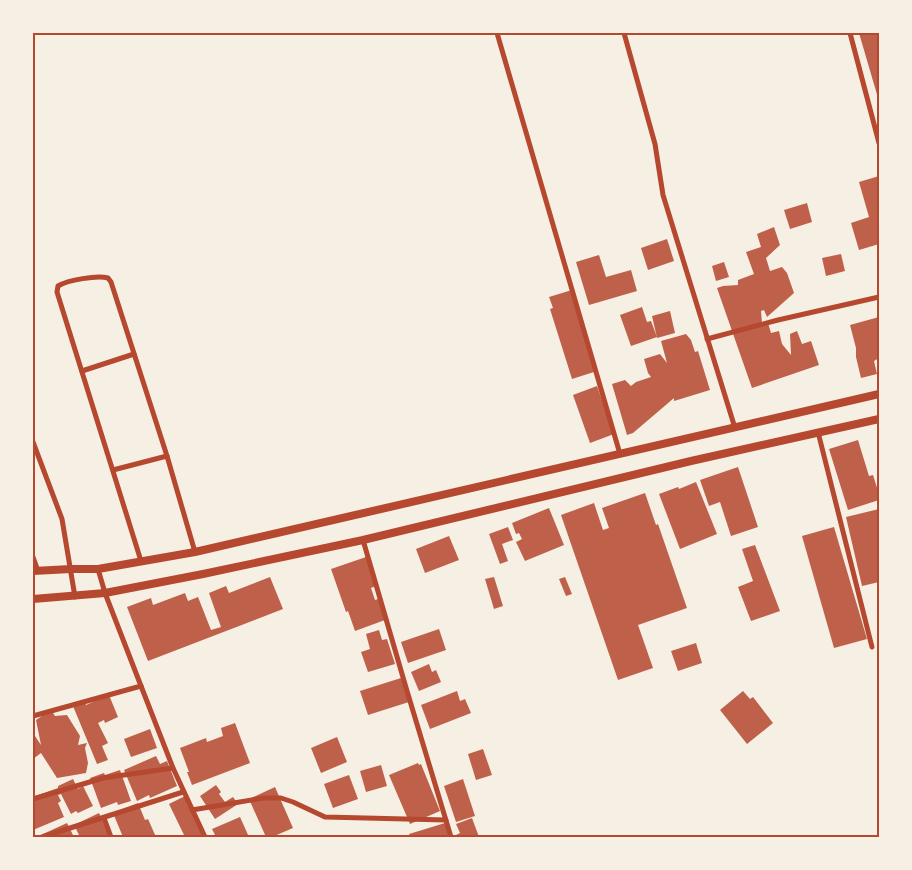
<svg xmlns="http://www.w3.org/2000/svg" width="912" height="870" viewBox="0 0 912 870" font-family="'DejaVu Sans',sans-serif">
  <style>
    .building { fill: #bf614a }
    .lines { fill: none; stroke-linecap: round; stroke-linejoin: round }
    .minor { stroke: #b5482f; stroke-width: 5 }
    .trunk { stroke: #b5482f; stroke-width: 8 }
    .neatline { fill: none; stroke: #b5482f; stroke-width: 2 }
  </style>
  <rect width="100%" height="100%" fill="#f6efe4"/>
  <g class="building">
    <polygon points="859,33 879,33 879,97 878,98"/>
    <polygon points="879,176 879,244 859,250 851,223 869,217 859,182"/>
    <polygon points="807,203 812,222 790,229 784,210"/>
    <polygon points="774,227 780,245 766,258 770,271 782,267 787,273 794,293 767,317 764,310 761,311 762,323 768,323 771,333 779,331 782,344 791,355 790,334 797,331 802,344 811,341 819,365 752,388 717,288 723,286 738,285 738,280 754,274 746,252 761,247 757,234"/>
    <polygon points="667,239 674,261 648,270 641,248"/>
    <polygon points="841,254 845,271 826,276 822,258"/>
    <polygon points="599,255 606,277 631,270 637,291 589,305 576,262"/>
    <polygon points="724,262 729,277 716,281 712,266"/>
    <polygon points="572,290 597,371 572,379 550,309 553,308 549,297"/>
    <polygon points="642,307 647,322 651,321 657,337 631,346 620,315"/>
    <polygon points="670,311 675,333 657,338 652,316"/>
    <polygon points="879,317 879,358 874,361 877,374 861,378 856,357 856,348 850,325"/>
    <polygon points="686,334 691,340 695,352 698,351 710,390 674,401 674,398 633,433 627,435 612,384 625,380 631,386 636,382 651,377 648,373 644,359 660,354 667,363 661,341"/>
    <polygon points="597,386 614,434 590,443 573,395"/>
    <polygon points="858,440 869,476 873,475 879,494 879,500 848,510 829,449"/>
    <polygon points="738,467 758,527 731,536 720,502 709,506 700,480"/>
    <polygon points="696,482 717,534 680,549 659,494 678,487 679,489"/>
    <polygon points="645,493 656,525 658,524 687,608 638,625 653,668 618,680 561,515 594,503 603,530 609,528 602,508"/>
    <polygon points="549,508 564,545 525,561 516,542 522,539 519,533 516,534 512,523"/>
    <polygon points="879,509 879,582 862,586 846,517"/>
    <polygon points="508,527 513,540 502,544 508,561 500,564 489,534"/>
    <polygon points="834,527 867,639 834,648 802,536"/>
    <polygon points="449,536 459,560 425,573 416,549"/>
    <polygon points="755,545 780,611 751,621 738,587 753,581 742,549"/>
    <polygon points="366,557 376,586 371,588 375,600 378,599 385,620 355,631 348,611 346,612 331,569"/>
    <polygon points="270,577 283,609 148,661 127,607 151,598 153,605 185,593 188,601 198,597 211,630 221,627 209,593 226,586 229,593"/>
    <polygon points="494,577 503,606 494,609 485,579"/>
    <polygon points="565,577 572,594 566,596 559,579"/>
    <polygon points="439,629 446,650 408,663 401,642"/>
    <polygon points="379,630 382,640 387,639 395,664 368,672 361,652 370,649 366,634"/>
    <polygon points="696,643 702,663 678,671 671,651"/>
    <polygon points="429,664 432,672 436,670 441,682 419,691 411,672"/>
    <polygon points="401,678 409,702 368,715 360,691"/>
    <polygon points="457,691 460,701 465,699 471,713 430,729 421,705"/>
    <polygon points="743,691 750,699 753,697 773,723 747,744 720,710"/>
    <polygon points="109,695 118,717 105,723 104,720 98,723 108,743 102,746 108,760 97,764 73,706 85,701 86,705"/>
    <polygon points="51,710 55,716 67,715 80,736 78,745 87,743 85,748 88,763 86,773 57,778 41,753 33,759 33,733 41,745 36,720"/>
    <polygon points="235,723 250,763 192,785 187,772 189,772 180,748 206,738 207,742 223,736 221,728"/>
    <polygon points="150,729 157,748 131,757 124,739"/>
    <polygon points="337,737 347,762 321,773 311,748"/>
    <polygon points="483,749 492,775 476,780 468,754"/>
    <polygon points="156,756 160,764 167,761 177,786 150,798 149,795 137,801 124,770"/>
    <polygon points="418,763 419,765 421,764 440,811 410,824 389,775"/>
    <polygon points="381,765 387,786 366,792 360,771"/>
    <polygon points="120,770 131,801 118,805 117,802 101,808 90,778 104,773 105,775"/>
    <polygon points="349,775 358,799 333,808 324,784"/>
    <polygon points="73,779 78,789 83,786 93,806 78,813 76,811 71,814 61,794 58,795 61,801 58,803 64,817 33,830 33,797 58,788 58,786"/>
    <polygon points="463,779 475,816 456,822 444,786"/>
    <polygon points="216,785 221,792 219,794 225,802 233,797 238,804 215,819 200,796"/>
    <polygon points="275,787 293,828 272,837 266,837 249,799"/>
    <polygon points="185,796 204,837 185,837 169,804"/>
    <polygon points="138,803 145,820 148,819 156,837 123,837 113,813"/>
    <polygon points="99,813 110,837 80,837 74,825"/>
    <polygon points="240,817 249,837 216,837 212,829"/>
    <polygon points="472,818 479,837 457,837 456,835 460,833 456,824"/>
    <polygon points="67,823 74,837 45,837 43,834"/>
    <polygon points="445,823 450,837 410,837 409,834"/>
  </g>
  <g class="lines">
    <g class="minor">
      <polyline points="497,33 620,454"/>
      <polyline points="624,33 655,144 663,195 735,428"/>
      <polyline points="850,33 879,143"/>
      <polyline points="707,339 778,320 879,297"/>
      <polyline points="82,371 134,354"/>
      <polyline points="818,432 872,647"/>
      <polyline points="33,442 62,519 75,597"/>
      <polyline points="113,470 167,456"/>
      <polyline points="363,540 407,691 451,837"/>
      <polyline points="33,557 38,571"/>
      <path d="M141,561l-84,-269 1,-6c10,-6 39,-11 50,-8l3,4 56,174 28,96"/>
      <polyline points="141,686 173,768 205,837"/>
      <polyline points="33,716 141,686 105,593 98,569"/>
      <polyline points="33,799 103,778 173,768"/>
      <polyline points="192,810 263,798 281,798 293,802 325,817 446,820"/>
      <polyline points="104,818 111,837"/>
      <polyline points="42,837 183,792"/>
    </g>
    <g class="trunk">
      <polyline points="33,571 71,569 98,569 195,552 879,394"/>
      <polyline points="33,599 105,593 203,574 363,540 691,461 879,419"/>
    </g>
  </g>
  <rect width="912" height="870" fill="none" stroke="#f6efe4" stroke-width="69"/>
  <rect x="34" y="34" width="844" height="802" class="neatline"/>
</svg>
